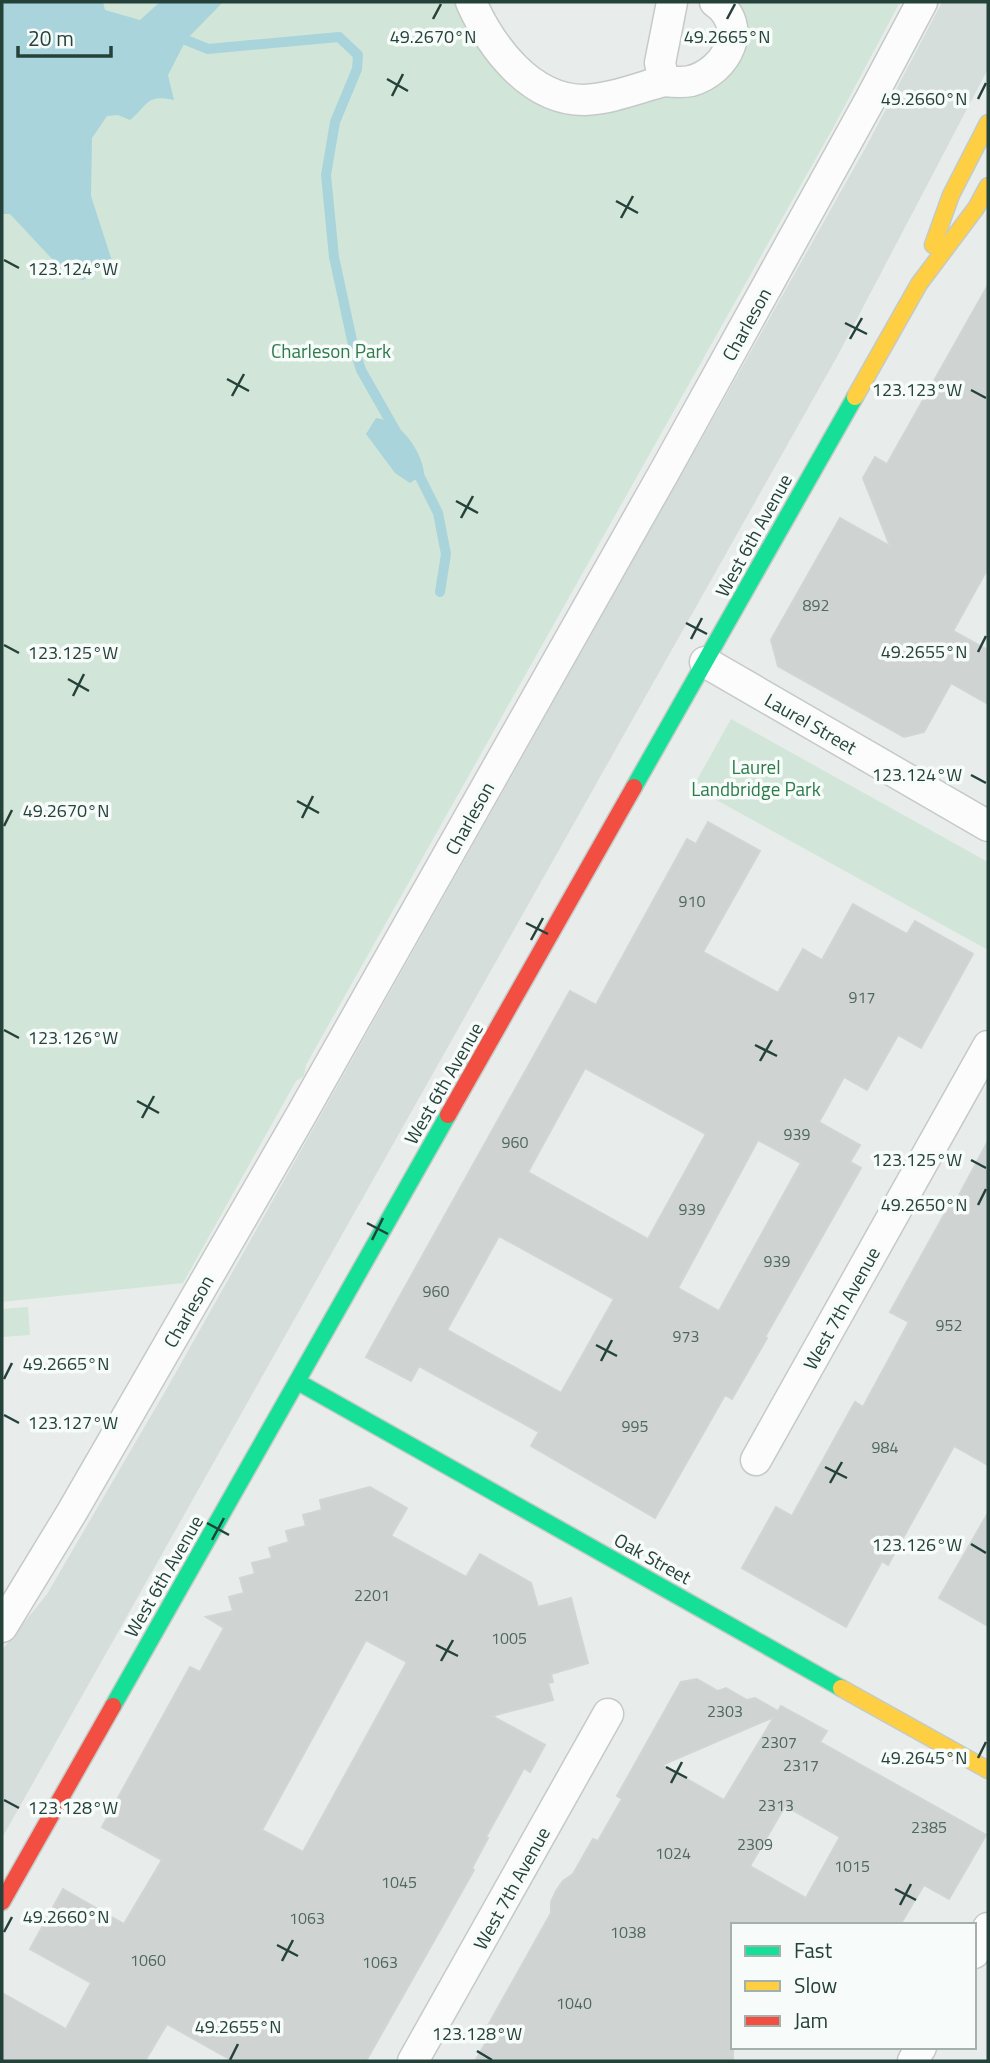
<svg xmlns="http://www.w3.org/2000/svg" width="990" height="2063" viewBox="0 0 990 2063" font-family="'Titillium Web',sans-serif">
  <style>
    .built { fill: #d6dedb }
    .green { fill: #d1e6d8 }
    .water { fill: #a9d4db }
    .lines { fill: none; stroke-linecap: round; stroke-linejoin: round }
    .stream { stroke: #a9d4db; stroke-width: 10 }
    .building { fill: #cfd4d2; stroke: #d1d6d4; stroke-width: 2; fill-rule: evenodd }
    .street-casing { stroke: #c5cac8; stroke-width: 33 }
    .fast-casing { stroke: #c3cbc8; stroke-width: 19 }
    .slow-casing { stroke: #c3cbc8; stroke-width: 19 }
    .jam-casing { stroke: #c3cbc8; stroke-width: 19 }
    .street { stroke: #fcfcfc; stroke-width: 30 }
    .fast { stroke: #16e098; stroke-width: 16 }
    .slow { stroke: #ffcf43; stroke-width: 16 }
    .jam { stroke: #f24e42; stroke-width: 16 }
    .ticks { fill: none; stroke: #24423a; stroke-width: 2.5 }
    .labels { text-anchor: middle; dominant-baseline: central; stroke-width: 7; stroke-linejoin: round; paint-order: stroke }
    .number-label { font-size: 16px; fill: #506761 }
    .street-label { font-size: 19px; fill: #24423a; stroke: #f7fbf9 }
    .park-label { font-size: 19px; fill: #2d7a4b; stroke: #f7fbf9 }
    .ticks-label { font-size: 18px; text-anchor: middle; fill: #24423a; stroke: #f7fbf9; stroke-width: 7; stroke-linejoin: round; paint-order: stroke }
  </style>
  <rect width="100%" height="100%" fill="#e8edeb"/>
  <polygon class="built" points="942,2 988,2 988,69 838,355 2,1838 2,1650 47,1594 166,1390 867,145"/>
  <g class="green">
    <polygon points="2,2 460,2 488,56 616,106 693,90 727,68 734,2 900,2 833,128 306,1065 304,1076 296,1081 183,1283 2,1302"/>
    <polygon points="731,719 988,862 988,950 693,787"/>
    <polygon points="28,1307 30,1335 2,1337 2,1309"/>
  </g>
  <g class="water">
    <path d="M2,2h101l2,8 35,10 20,-18h63l-37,38 -18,35 6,25c-29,-6 -25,5 -44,20l-12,-5 -11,1 -15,22 -1,58 21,65 -29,19 -15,-4 -58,-62h-8z"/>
    <path d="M376,418c25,3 46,33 48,56l-14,9 -15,-10 -29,-39z"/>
  </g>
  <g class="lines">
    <g class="stream">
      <polyline points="186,40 208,49 339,37 358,55 357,69 335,122 326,175 334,257 353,345 361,370 398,435"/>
      <polyline points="415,467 438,513 446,554 440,592"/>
    </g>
  </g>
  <g class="building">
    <polygon points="988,285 988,568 953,631 988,650 988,704 951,683 924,732 904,737 778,666 771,640 840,518 890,546 863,478 875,457 887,464"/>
    <path d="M708,822l52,29 -57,101 75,41 25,-44 19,11 31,-56 54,30 8,-13 58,33 -52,94 -23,-13 -31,55 -23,-13 -25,45 41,23 -10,17 11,6 -96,169 2,1 -35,61 -7,-4 -70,123 -124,-72 8,-14 -120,-66 -8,15 -45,-24 204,-366 26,14 91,-166 9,5zM585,1068l121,66 -58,105 -120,-67zM758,1140l43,23 -82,148 -41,-23zM499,1236l115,63 -53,94 -114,-63z"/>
    <polygon points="988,1141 988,1465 954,1446 888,1565 882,1561 846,1627 742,1568 776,1507 792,1516 855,1402 863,1407 909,1322 890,1312 954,1197 957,1199"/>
    <path d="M370,1487l37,21 -16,28 75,41 14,-23 51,29 7,24 33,-9 17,65 -37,11 2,8 -5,1 5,17 -61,16 53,29 -15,27 -6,-4 -38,69 2,1 -16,30 2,2 -108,191h-133l-66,-37 -22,37h-143v-68l64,36 25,-46 -61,-34 33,-60 61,35 38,-64 -60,-33 88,-160 10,5 24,-44 -18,-11 27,-6 -4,-14 15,-4 -4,-15 15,-4 -3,-11 20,-5 -3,-10 20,-6 -3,-11 20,-5 -3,-11 19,-5 -2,-10zM366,1640l41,22 -104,190 -41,-22z"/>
    <polygon points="988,1513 988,1626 939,1598"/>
    <path d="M697,1679l21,12 8,-3 21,12 8,-2 23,13 3,-5 46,25 -7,11 166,93 -37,64 -25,-14 -24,40h-167v136h-258l17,-29 -6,-3 65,-116v-11l5,-11 7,-10 10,-7 20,-35 5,2 24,-42 -5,-3 64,-114zM774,1717l-50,83 -62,-35zM785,1806l55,31 -34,61 -56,-32z"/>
  </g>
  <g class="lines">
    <defs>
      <g id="street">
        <path d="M471,2c20,45 59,98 113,98 27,-1 54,-12 80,-19"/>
        <path d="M672,2l-12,61 4,18c9,1 18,2 27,0 36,-10 59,-55 24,-79"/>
        <polyline points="705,662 988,826"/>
        <polyline points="756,1460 988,1046"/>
        <polyline points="2,1627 72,1512 300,1117 666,469 871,98 922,2"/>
        <polyline points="974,1953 988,1928"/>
        <polyline points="413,2061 608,1714"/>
        <polyline points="913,2061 921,2047"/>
      </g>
      <g id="fast">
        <polyline points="634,787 855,397"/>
        <polyline points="298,1382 841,1688"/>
        <polyline points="113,1706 448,1115"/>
      </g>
      <g id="slow">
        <polyline points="933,245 951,195 988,123"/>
        <polyline points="855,397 919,284 976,208 988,186"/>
        <polyline points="841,1688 988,1770"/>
      </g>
      <g id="jam">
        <polyline points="448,1115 634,787"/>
        <polyline points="2,1902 113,1706"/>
      </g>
    </defs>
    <use href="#street" class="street-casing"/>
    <use href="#fast" class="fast-casing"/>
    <use href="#slow" class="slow-casing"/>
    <use href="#jam" class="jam-casing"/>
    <use href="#street" class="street"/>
    <use href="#fast" class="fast"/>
    <use href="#slow" class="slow"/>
    <use href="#jam" class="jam"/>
  </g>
  <path class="ticks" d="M433,19l8,-15M727,19l8,-15M387,79l21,12M392,96l11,-22M978,99l8,-16M616,201l22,12M621,218l12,-22M4,260l15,8M845,323l22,11M850,339l12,-21M227,379l22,12M971,390l15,8M232,396l12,-22M456,501l22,12M461,518l12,-22M686,623l21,11M691,639l11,-21M4,645l15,8M978,652l8,-16M68,679l21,12M73,696l11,-22M971,775l15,8M297,801l22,12M302,818l11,-22M4,826l8,-16M526,923l22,11M531,940l12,-22M4,1030l15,8M755,1045l22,11M760,1061l12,-21M137,1101l22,12M142,1118l12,-22M971,1160l15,8M978,1205l8,-16M367,1223l21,11M372,1240l11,-22M596,1345l21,11M601,1361l11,-21M4,1379l8,-16M4,1415l15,8M825,1467l22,11M830,1483l12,-21M207,1523l22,12M212,1540l12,-22M971,1544l15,9M436,1645l22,11M441,1661l12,-21M978,1758l8,-16M666,1767l21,11M671,1783l11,-21M4,1800l15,8M895,1889l21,11M900,1905l11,-21M4,1932l8,-15M277,1945l21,11M282,1961l11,-21M477,2051l15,9M230,2060l8,-16"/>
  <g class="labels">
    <g class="number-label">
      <text x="816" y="605">892</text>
      <text x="692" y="901">910</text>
      <text x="862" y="997">917</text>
      <text x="797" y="1134">939</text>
      <text x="515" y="1142">960</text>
      <text x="692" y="1209">939</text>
      <text x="777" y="1261">939</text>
      <text x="436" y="1291">960</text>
      <text x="949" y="1325">952</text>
      <text x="686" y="1336">973</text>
      <text x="635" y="1426">995</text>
      <text x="885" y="1447">984</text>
      <text x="372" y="1595">2201</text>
      <text x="509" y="1638">1005</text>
      <text x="725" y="1711">2303</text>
      <text x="779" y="1742">2307</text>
      <text x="801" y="1765">2317</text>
      <text x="776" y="1805">2313</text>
      <text x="929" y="1827">2385</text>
      <text x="755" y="1844">2309</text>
      <text x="673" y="1853">1024</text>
      <text x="852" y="1866">1015</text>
      <text x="399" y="1882">1045</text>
      <text x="307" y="1918">1063</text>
      <text x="628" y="1932">1038</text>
      <text x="148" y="1960">1060</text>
      <text x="380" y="1962">1063</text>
      <text x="574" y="2003">1040</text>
    </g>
    <g class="street-label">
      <text transform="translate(746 324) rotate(-61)">Charleson</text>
      <text transform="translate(753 535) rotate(-61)">West 6th Avenue</text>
      <text transform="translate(811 723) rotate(30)">Laurel Street</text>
      <text transform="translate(469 818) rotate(-61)">Charleson</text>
      <text transform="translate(443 1083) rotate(-60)">West 6th Avenue</text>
      <text transform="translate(841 1308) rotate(-61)">West 7th Avenue</text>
      <text transform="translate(188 1311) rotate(-60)">Charleson</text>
      <text transform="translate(653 1558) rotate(29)">Oak Street</text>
      <text transform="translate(163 1576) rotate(-60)">West 6th Avenue</text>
      <text transform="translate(511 1888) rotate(-61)">West 7th Avenue</text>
    </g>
    <g class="park-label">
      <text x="331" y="350">Charleson Park</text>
      <text x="756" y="766">Laurel<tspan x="756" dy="22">Landbridge Park</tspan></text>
    </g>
  </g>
  <g class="ticks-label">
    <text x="433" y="43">49.2670°N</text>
    <text x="727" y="43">49.2665°N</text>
    <text x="924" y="105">49.2660°N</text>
    <text x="73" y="275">123.124°W</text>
    <text x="917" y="396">123.123°W</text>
    <text x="924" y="658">49.2655°N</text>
    <text x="73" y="659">123.125°W</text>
    <text x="917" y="781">123.124°W</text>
    <text x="66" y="817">49.2670°N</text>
    <text x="73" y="1044">123.126°W</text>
    <text x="917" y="1166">123.125°W</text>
    <text x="924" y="1211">49.2650°N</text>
    <text x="66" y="1370">49.2665°N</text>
    <text x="73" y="1429">123.127°W</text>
    <text x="917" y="1551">123.126°W</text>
    <text x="924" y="1764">49.2645°N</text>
    <text x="73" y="1814">123.128°W</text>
    <text x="66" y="1923">49.2660°N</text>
    <text x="238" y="2033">49.2655°N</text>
    <text x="477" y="2040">123.128°W</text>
  </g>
  <rect width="990" height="2063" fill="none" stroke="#24423a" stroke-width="7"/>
  <rect x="731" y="1923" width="245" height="126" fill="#f7fbf9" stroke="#a3b1ad" stroke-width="2"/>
  <rect x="745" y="1946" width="35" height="10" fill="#16e098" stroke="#a3b1ad" stroke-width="2"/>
  <text x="794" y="1958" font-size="21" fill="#24423a">Fast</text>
  <rect x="745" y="1981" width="35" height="10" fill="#ffcf43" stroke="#a3b1ad" stroke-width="2"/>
  <text x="794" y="1993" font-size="21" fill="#24423a">Slow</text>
  <rect x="745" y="2016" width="35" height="10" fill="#f24e42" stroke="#a3b1ad" stroke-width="2"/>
  <text x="794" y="2028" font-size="21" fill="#24423a">Jam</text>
  <path d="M18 46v10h93v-10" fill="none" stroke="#24423a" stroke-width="3.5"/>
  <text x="28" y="46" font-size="21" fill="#24423a" stroke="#f7fbf9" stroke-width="5" paint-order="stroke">20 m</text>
</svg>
